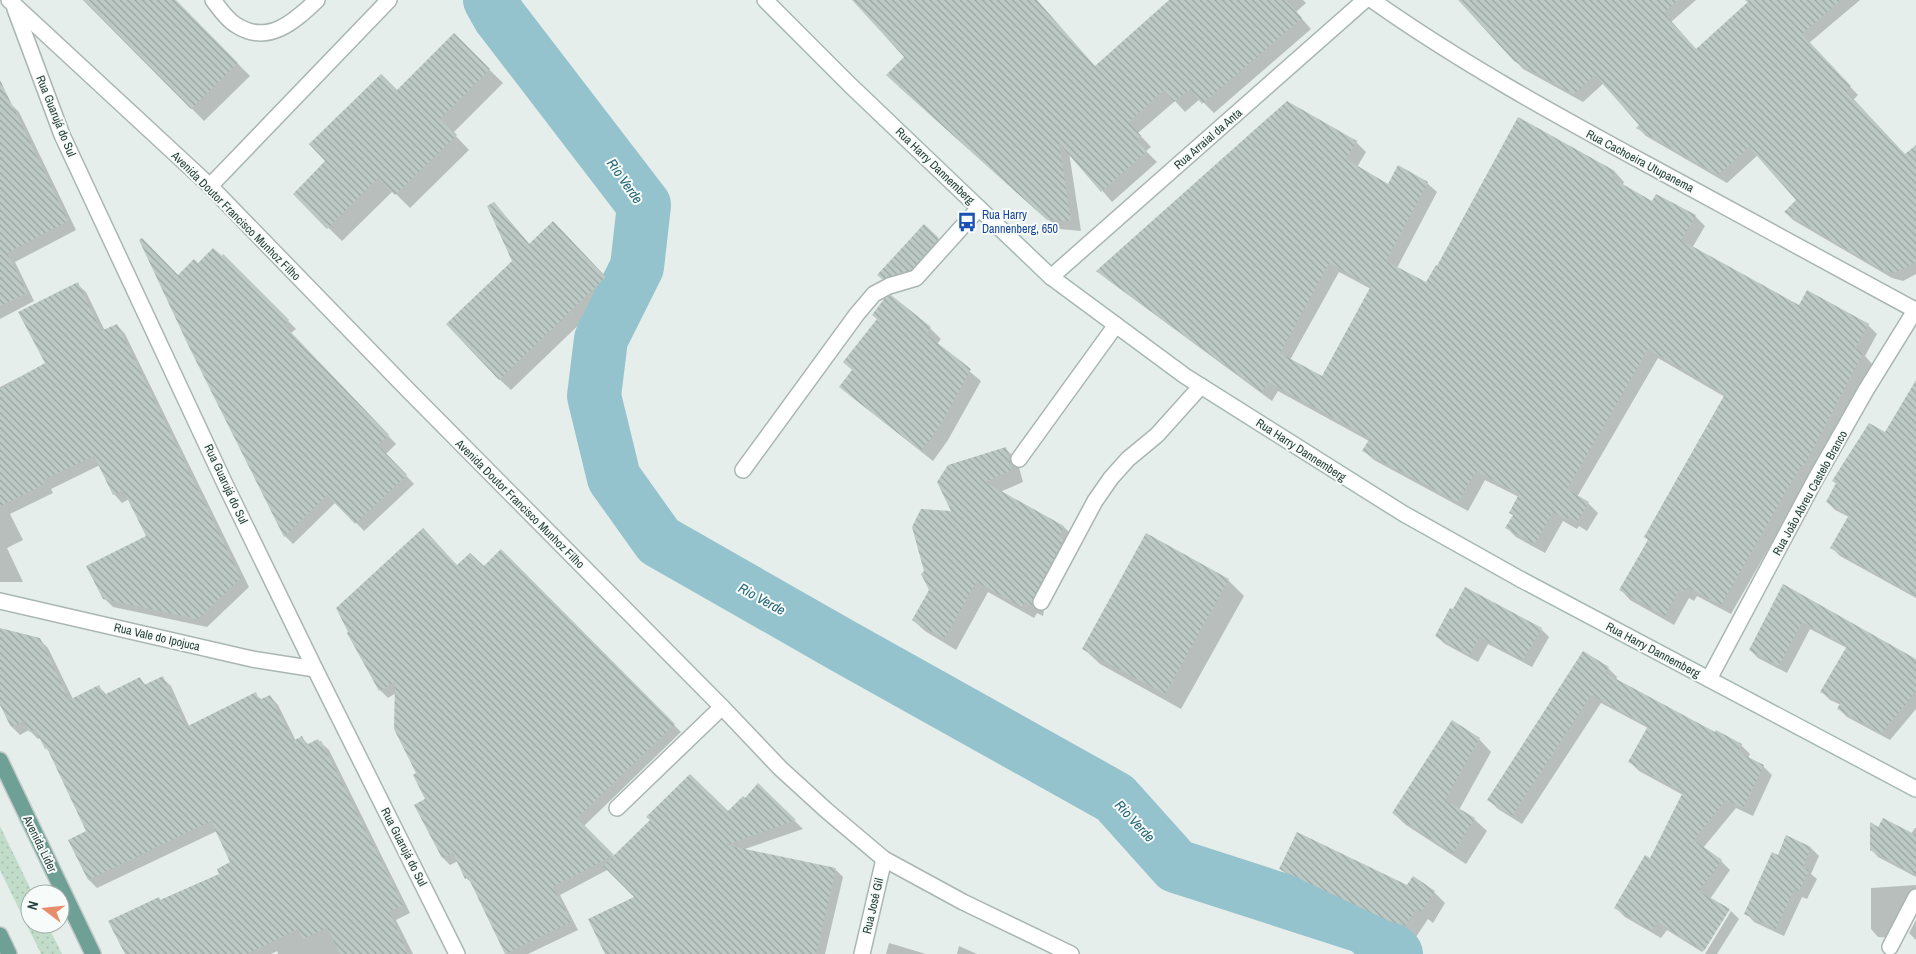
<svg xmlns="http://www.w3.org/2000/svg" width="1916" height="954" viewBox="0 0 1916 954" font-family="'Archivo Narrow',sans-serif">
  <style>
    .grass { fill: url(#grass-dots) }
    .shadow { fill: #0003; fill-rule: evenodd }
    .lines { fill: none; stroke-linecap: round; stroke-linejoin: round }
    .river { stroke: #94c3ce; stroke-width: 54 }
    .building { fill: url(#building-back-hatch); fill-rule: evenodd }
    .lane-casing { stroke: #a9b6b2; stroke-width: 18 }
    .street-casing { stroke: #a9b6b2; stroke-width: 18 }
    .secondary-casing { stroke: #a6b9b3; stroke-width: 18 }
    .primary-casing { stroke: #c2c9c8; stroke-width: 18 }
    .lane { stroke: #fff; stroke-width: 15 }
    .street { stroke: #fff; stroke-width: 15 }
    .secondary { stroke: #fff; stroke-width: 15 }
    .primary { stroke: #6fa095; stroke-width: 15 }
    .labels { text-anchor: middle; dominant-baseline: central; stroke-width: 4; stroke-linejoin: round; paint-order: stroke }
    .street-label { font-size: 12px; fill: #263f39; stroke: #f7fbf9 }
    .transit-label { font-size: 12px; fill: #164399; stroke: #f7fbf9; text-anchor: start }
    .water-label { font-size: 14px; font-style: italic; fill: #246777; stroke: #f7fbf9 }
  </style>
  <defs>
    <pattern id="grass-dots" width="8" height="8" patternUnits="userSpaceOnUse" patternTransform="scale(1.25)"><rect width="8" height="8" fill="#c1ddca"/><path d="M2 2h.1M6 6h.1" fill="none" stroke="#a6bfae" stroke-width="1.8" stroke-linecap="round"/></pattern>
    <pattern id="building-back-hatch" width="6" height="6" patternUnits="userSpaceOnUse" patternTransform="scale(1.25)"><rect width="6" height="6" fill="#bcc9c4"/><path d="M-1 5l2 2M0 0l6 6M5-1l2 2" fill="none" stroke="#99a5a0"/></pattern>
  </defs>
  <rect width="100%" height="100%" fill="#e6eeeb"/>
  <polygon class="grass" points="0,826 33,894 30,894 30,924 47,924 62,954 41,954 0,870"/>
  <g class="shadow">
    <polygon points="85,0 175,0 250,76 204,121"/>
    <polygon points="871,0 1036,0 1095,68 1171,0 1303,0 1306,3 1296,12 1311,29 1214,113 1200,99 1185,112 1175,101 1138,133 1151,147 1146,151 1157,162 1112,202 1069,152 1081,231 1059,229 898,86 906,57"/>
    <polygon points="1459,0 1696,0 1671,22 1697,50 1749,3 1745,0 1860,0 1809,43 1858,95 1853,100 1905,155 1916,146 1916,274 1903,281 1892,278 1793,220 1785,212 1798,200 1758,155 1727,183 1646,136 1638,128 1641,125 1604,83 1583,102 1523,69"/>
    <polygon points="454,35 503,83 453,133 469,150 410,208 393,191 342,241 294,194 327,161 310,144 339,115 340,116 397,91"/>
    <polygon points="10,103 19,112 76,230 15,262 34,301 0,319 0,108"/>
    <path d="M1518,119l97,53 9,10 -2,4 31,17 42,13 10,10 -13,22 108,59 68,18 9,9 -12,22 7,8 -58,110 -14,19 -69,121 -34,-18 -3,5 -5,-3 -15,27 -44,-25 -9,-10 104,-193 -67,-39 -81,139 11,6 10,10 -11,18 -8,-5 -2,3 -14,-8 -18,32 -29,-16 -10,-10 8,-11 5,-19 -34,-17 -17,31 -94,-51 -10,-9 5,-10 -91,-50 -6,10 -164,-121 -10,-9 258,-129 10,10 -9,15 31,18 39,-2 10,9 -40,76 30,15 11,-15zM1339,272l32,17 -49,89 -32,-18z"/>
    <polygon points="494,203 530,245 564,234 616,289 511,390 499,379 513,261"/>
    <polygon points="924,226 947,247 919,278 887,284 879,275"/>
    <polygon points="224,256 296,329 291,333 396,444 386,454 414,484 364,531 336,502 293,544 285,536 178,276 198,265"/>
    <polygon points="77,284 86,292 105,331 117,325 125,334 249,587 207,627 113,607 104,598 148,536 129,499 122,503 114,494 100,465 51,489 53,493 10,514 23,540 7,548 23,582 0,582 0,387 47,363"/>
    <polygon points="930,328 941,339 937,344 981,381 948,440 933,461 852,397 841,386"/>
    <polygon points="1916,381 1916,598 1840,556 1832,548 1849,517 1835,510 1827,502 1837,484 1833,481 1886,434"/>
    <polygon points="1005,448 1017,460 1023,482 1000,492 1064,527 1075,538 1075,552 1044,610 1043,616 1037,613 1034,618 988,592 956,650 925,631 913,620 931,590 953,513"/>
    <polygon points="501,551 681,732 584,826 614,857 728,813 745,799 758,785 803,829 742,850 835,869 843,877 825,954 607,954 636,897 609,869 560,895 578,930 528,954 506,954 473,884 466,878 458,861 450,865 443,858 427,800 417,774 396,693 388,698 380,690 457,566 484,568"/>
    <polygon points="1228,580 1244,596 1181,709 1100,664 1084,649"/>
    <polygon points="1784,585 1916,660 1916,709 1890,740 1847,717 1839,709 1841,705 1830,700 1822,692 1847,648 1810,629 1787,673 1758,658 1750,650"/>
    <polygon points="1541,629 1549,637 1532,667 1488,644 1478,662 1445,644 1436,636"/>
    <polygon points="0,630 39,639 48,648 73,699 99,687 107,695 140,679 146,685 162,678 171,686 189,726 255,694 262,700 270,696 278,705 296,741 302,738 309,745 318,740 329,750 410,913 396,920 413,954 278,954 277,951 271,954 142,954 159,898 161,901 221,874 232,863 217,831 97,888 89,880 70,841 88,832 51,753 46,748 41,738 38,739 29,730 20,735 12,727 0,702"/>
    <polygon points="1583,653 1608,668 1617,677 1616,680 1716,734 1741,745 1750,754 1748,758 1763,766 1772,775 1753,816 1736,808 1703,848 1721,861 1730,870 1710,899 1730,911 1728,911 1702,952 1667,930 1661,938 1625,917 1616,908 1650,860 1683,795 1639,771 1630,762 1648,728 1601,703 1522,824 1498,809 1489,800"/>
    <polygon points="1479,739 1491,752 1459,810 1474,819 1487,831 1466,864 1406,825 1393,813"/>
    <polygon points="1915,828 1916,828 1916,877 1878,857 1871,849 1879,829 1911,834"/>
    <polygon points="1787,837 1811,848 1819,856 1811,874 1817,879 1807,899 1802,897 1784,936 1754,922 1746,913 1778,856"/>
    <polygon points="1281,869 1434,892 1445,903 1433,923 1428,919 1416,937 1292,880"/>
    <polygon points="1916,885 1916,899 1895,938 1878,937 1871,929 1871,888"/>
    <polygon points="1731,911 1739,919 1717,954 1705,954"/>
    <polygon points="1916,920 1916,940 1909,933"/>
    <polygon points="889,943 926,954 886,954"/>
    <polygon points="959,946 977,954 957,954"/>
  </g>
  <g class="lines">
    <polyline class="river" points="490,0 499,16 644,205 637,267 601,339 594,396 614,478 659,541 843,646 1115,798 1176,866 1365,927 1396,954"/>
  </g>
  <g class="building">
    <polygon points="83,0 176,0 238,63 191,109"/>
    <polygon points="852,0 1037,0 1095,66 1169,0 1286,0 1302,18 1202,104 1190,89 1174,102 1164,90 1129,122 1141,136 1137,140 1147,151 1101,192 1059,143 1071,221 1047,220 886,75 904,57"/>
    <polygon points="1458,0 1678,0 1664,13 1696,49 1750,0 1841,0 1802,34 1851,86 1846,91 1905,154 1916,145 1916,262 1894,273 1882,270 1784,212 1796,200 1749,147 1718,175 1636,128 1639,125 1595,75 1574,94 1514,61"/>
    <polygon points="454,33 490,69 440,119 457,135 395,195 378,178 327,229 293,194 325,161 309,144 381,74 397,90"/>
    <polygon points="0,80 68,221 7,253 27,293 0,306"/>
    <path d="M1287,101l70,40 -11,18 42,25 10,-19 30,17 -42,79 40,21 10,-17 1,1 81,-149 97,54 -3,7 40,23 4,-7 40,21 -15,25 118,65 8,-15 62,34 -14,24 8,5 -59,113 -2,-2 -11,19 -70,122 -34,-18 -3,5 -5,-3 -14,27 -46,-26 29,-50 -4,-3 81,-143 -77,-45 -81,140 22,13 -12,20 -8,-5 -2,3 -14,-8 -18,32 -30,-16 8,-13 -4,-2 10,-19 -43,-23 -18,31 -96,-51 8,-13 -102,-56 -6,10 -166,-121zM1329,263l42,23 -49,90 -42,-23z"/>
    <polygon points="494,202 529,244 553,221 606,277 499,380 446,324 512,261 487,206"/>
    <polygon points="924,224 939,238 911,270 882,279 877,275"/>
    <polygon points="142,238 178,275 194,259 198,263 213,248 222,256 223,254 289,320 284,325 389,435 378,445 407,475 355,524 327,495 284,537 190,349 139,240"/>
    <polygon points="78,282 101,331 117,324 241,578 198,619 103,599 86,566 146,536 123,490 113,495 94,456 43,480 45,484 0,506 0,389 16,381 15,380 45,363 18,312"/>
    <polygon points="891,295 931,327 926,334 971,369 938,429 921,451 839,387 852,370 843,362 877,319 872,315 884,299"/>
    <polygon points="1916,380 1916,596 1830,548 1849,515 1826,502 1836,483 1832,481 1869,423 1885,432"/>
    <polygon points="1006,447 1012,470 985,482 1064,526 1059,536 1064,539 1033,598 1032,606 1025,602 1022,607 976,582 944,639 912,620 929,590 921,574 924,571 912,527 921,509 951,511 937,482 948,465"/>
    <polygon points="423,528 457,565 470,553 484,566 501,549 675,724 577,818 614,855 553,887 571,922 505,954 468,877 465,879 453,853 442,858 414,805 425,799 413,775 416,773 394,729 395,682 379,691 347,633 348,632 336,608"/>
    <polygon points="1146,533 1229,579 1165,694 1082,649"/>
    <polygon points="1783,584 1916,659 1916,691 1882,733 1837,709 1841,702 1820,692 1847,646 1802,622 1779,666 1749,650"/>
    <polygon points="1465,587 1542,628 1523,660 1480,637 1469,655 1435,636 1450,608 1453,609"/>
    <polygon points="0,628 40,638 69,700 99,685 104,695 140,677 144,685 163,676 186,727 256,692 259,700 270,695 293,741 302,736 306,745 318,739 319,742 321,741 403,905 389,912 408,954 340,954 327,928 303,939 298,929 247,954 125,954 108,921 159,897 160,900 219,874 217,869 230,862 211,821 88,880 68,840 86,831 47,748 45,749 35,729 29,732 24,721 11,727 0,705"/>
    <polygon points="1583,651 1609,667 1605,673 1715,732 1716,730 1742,744 1738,752 1764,765 1743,808 1726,800 1694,840 1722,860 1699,891 1730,909 1704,951 1657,922 1651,930 1614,908 1645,855 1650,858 1683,792 1628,762 1648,726 1591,695 1512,816 1487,800"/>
    <polygon points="1452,720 1480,738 1445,800 1475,818 1453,853 1392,813"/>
    <polygon points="690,774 728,811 743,796 745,798 758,783 796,820 726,845 836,868 816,954 605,954 588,919 634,897 603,866 650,820 646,817"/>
    <polygon points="1883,818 1916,835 1916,875 1870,850 1870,822 1878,827"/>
    <polygon points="1297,832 1407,885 1413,876 1435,891 1421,912 1416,909 1405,926 1389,921 1279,869"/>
    <polygon points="1786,835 1811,847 1803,867 1809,870 1799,891 1794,889 1776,929 1744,914 1772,852 1778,855"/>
  </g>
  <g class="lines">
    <defs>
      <g id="lane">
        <path d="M213,0c6,8 14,20 23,25 32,21 59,-4 81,-25"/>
        <polyline points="1019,459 1116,325"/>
        <polyline points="1041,602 1095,501 1111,478 1128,459 1157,435 1201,386"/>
      </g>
      <g id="street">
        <polyline points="9,0 210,186 408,390 722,707 780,768 826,810 884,859 963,902 1071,954"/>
        <path d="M1372,0c89,63 184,115 280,167 87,48 175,95 263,143"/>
        <polyline points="15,9 62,135 224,482 315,669 457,954"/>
        <polyline points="210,186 389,0"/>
        <polyline points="1051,277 1365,0"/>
        <polyline points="743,470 857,314 874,294 889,286 916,278 979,208"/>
        <polyline points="0,601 252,659 315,669"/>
        <polyline points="1709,679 1815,480 1866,390 1916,309"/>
        <polyline points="617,808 722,707"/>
        <polyline points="1890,947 1916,897"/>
        <polyline points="862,954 884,859"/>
      </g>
      <polyline id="secondary" points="765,0 850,85 1051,277 1185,376 1404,514 1520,579 1916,789"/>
      <g id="primary">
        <polyline points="0,760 93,954"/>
        <polyline points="0,935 9,954"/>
      </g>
    </defs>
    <use href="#lane" class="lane-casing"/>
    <use href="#street" class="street-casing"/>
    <use href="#secondary" class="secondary-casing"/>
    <use href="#primary" class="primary-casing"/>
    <use href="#lane" class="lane"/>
    <use href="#street" class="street"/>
    <use href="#secondary" class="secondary"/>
    <use href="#primary" class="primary"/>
  </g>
  <defs>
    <symbol id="bus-bare" viewBox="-9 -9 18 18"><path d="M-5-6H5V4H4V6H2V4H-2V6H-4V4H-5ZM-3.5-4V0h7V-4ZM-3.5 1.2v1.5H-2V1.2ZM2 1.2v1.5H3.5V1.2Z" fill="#1a4fb4" stroke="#f7fbf9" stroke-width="2.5" paint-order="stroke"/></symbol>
  </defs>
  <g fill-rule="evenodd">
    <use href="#bus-bare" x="953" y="208" width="28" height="28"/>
  </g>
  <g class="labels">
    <g class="street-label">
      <text transform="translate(56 116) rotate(68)">Rua Guarujá do Sul</text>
      <text transform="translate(1208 139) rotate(-41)">Rua Arraial da Anta</text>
      <text transform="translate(1640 161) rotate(28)">Rua Cachoeira Utupanema</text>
      <text transform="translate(935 166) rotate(44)">Rua Harry Dannemberg</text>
      <text transform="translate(236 216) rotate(45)">Avenida Doutor Francisco Munhoz Filho</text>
      <text transform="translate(1301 450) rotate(33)">Rua Harry Dannemberg</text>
      <text transform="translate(226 484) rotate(65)">Rua Guarujá do Sul</text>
      <text transform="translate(1810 493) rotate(-61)">Rua João Abreu Castelo Branco</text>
      <text transform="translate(520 504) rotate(45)">Avenida Doutor Francisco Munhoz Filho</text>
      <text transform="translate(157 637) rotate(13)">Rua Vale do Ipojuca</text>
      <text transform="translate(1653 650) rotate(28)">Rua Harry Dannemberg</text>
      <text transform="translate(40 844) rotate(64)">Avenida Líder</text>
      <text transform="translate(404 847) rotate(63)">Rua Guarujá do Sul</text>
      <text transform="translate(873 906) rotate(-77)">Rua José Gil</text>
    </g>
    <g class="transit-label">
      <text x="982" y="215">Rua Harry<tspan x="982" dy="14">Dannenberg, 650</tspan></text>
    </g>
    <g class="water-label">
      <text transform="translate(625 181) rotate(55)">Rio Verde</text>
      <text transform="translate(762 599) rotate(29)">Rio Verde</text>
      <text transform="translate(1135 821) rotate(47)">Rio Verde</text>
    </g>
  </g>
  <g transform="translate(45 909) rotate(286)"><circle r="24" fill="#f7fbf9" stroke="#a3b0ac"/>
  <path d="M0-4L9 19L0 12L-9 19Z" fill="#e88d6b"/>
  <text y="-8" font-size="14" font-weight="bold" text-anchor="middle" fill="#263f39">N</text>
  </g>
</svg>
